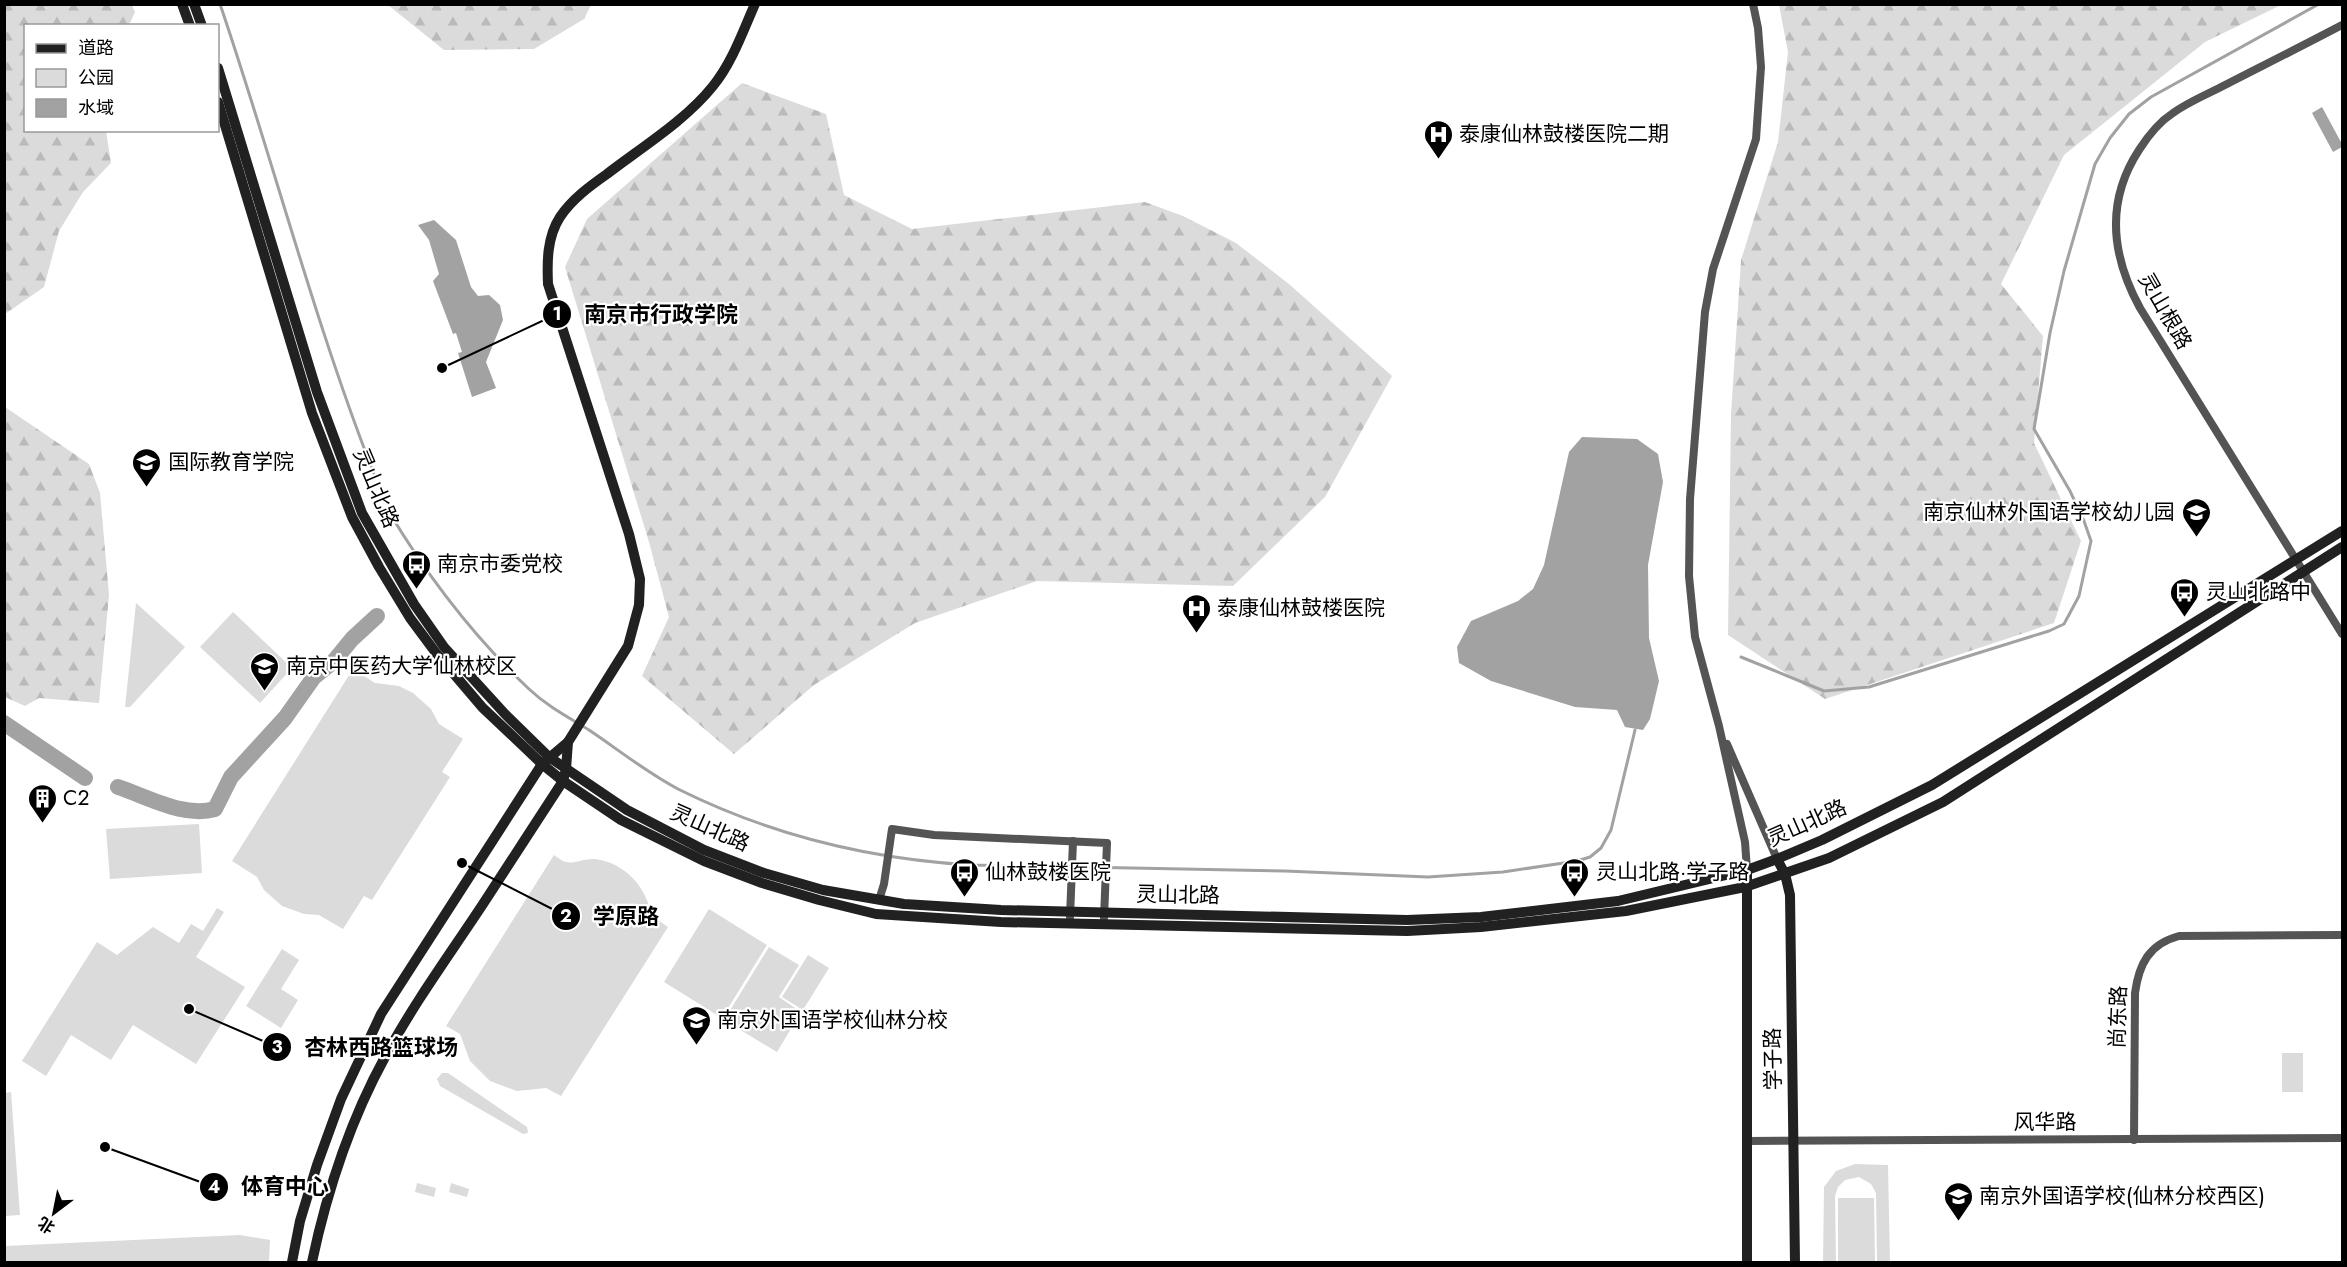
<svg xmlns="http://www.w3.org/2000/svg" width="2347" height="1267" viewBox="0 0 2347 1267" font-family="Jost,'Noto Sans SC',sans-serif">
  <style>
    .green { fill: #dbdbdb }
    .forest { fill: url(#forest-firs) }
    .water { fill: #a2a2a2 }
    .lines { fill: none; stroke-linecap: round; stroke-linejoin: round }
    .stream { stroke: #a2a2a2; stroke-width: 3 }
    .river { stroke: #a2a2a2; stroke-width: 16 }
    .street { stroke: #545454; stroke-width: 8 }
    .secondary { stroke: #212121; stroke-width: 10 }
    .labels { text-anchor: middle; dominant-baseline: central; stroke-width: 4.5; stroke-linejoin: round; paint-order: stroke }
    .poi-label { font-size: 21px; fill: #000; stroke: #fff; text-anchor: start }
    .street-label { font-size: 21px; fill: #000; stroke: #fff }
    .leader { fill: none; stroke: #000; stroke-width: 2 }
    .callout-dot { fill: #000; stroke: #fff; stroke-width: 2 }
    .mark-label { font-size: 18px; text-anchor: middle; font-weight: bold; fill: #fff }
    .callout-label { font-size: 22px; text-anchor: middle; font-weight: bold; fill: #000; stroke: #fff; stroke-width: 4.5; stroke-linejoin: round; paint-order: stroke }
  </style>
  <defs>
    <pattern id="forest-firs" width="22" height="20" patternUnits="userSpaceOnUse" patternTransform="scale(1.5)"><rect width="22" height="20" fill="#dbdbdb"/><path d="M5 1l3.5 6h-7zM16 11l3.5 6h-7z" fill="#bababa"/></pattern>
  </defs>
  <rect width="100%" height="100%" fill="#fff"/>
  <g class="green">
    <polygon points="136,603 185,647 130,707 125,707"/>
    <polygon points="233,612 292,668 260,703 200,647"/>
    <polygon points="353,669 375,683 399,686 413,693 431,709 439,724 463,739 442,772 450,777 372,900 364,896 343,929 319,915 304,914 282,906 264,890 257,877 232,861"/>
    <polygon points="199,824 202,873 110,879 106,829"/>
    <path d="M554,855c3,2 9,7 12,7 7,2 20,-4 29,-3 31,4 51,28 57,57l16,11 -107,169 -15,-8 -29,3 -27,-10 -20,-20 -10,-27 -14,-8z"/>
    <polygon points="217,908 224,912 196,957 245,987 196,1064 133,1025 111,1060 71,1035 46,1076 22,1061 97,942 117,955 153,927 179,943 191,924 203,931"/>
    <polygon points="709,909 767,945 722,1018 664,982"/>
    <polygon points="769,947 799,965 779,997 801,1012 777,1052 724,1020"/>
    <polygon points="282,949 299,960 281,989 298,1000 281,1028 246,1006"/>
    <polygon points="808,955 829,968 803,1010 782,997"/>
    <rect x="2282" y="1053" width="21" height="39"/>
    <polygon points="442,1073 448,1073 527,1127 528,1133 523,1134 440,1086 437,1079"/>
    <polygon points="11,1092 20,1215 5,1216 5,1093"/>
    <polygon points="1855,1164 1888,1165 1890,1262 1877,1262 1876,1193 1871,1184 1859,1177 1845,1180 1838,1187 1835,1196 1836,1262 1823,1262 1824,1187 1836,1171"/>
    <polygon points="417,1183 436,1188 434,1197 415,1192"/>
    <polygon points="451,1183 469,1189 467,1197 449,1192"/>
    <polygon points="1838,1198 1874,1198 1875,1262 1838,1262"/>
    <polygon points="240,1235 270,1240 269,1262 5,1262 5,1246"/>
  </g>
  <g class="forest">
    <polygon points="5,4 132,5 135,12 129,25 26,26 26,130 106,131 111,163 83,192 59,231 44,287 5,314"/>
    <polygon points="388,5 591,5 584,19 534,49 444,50"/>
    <polygon points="1779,5 2281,5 2205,42 2064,155 2001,284 2043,336 2034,443 2081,541 2054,623 1825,699 1728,635 1731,414 1741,260 1778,142 1788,52"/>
    <polygon points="742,83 826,114 844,195 912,229 1145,202 1183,216 1236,243 1289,284 1392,376 1325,497 1233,586 1037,581 915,623 814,685 734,754 642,676 669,617 649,542 565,267 587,219"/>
    <polygon points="5,407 89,464 100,493 109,595 99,703 39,698 25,706 5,697"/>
  </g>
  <g class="water">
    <polygon points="2322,107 2342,144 2342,147 2333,152 2312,113"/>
    <polygon points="434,220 456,240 471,287 478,296 489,295 500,305 503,320 486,362 496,388 472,397 458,353 462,352 456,333 453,334 433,281 439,274 429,240 418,225"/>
    <polygon points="1582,437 1637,439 1658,454 1663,482 1648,565 1649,638 1659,681 1650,719 1643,730 1625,727 1617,710 1575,707 1491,681 1459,663 1457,647 1471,621 1518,601 1533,589 1544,565 1569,452"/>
  </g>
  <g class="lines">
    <g class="stream">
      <path d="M220,4c53,156 94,317 154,470"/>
      <path d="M389,512c39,65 85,125 140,177 19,18 39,28 60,41 30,20 58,43 91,60 91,45 190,69 291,75l314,6 143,6 75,-5 74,-11 13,-4 11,-9 10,-18 24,-100"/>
      <polyline points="1741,657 1824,691 1869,687 2049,631 2064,624 2079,596 2091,541 2084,521 2070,491 2034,429 2050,333 2064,271 2095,164 2110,138 2129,114 2151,97 2319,4"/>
    </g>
    <g class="river">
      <polyline points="4,723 85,778"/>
      <path d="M118,787c30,10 66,31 97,22l16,-32 54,-59 29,-41 20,-16 18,-22 25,-23"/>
    </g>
    <g class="street">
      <path d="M2342,25c-38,20 -78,40 -117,60 -17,9 -37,17 -52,28 -14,9 -25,23 -34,37 -34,52 -28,105 1,158l202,326"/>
      <polyline points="1727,744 1777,859"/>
      <polyline points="1747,870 1745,842 1719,726 1695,637 1689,576 1690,499 1705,312 1713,269 1756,139 1761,67 1758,28 1753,4"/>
      <polyline points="879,900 884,884 892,829 934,835 1107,843 1104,918"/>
      <polyline points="1070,917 1073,841"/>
      <path d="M2134,1140l1,-147c4,-29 14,-49 44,-57l163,-1"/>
      <polyline points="1747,1141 2342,1138"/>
    </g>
    <g class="secondary">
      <polyline points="182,4 190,26"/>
      <polyline points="194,4 202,26"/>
      <polyline points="218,68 317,392 362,513 414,604 444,647 505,714 549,757 627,810 704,850 764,873 823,890 904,904 1001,910 1407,920 1481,917 1618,901 1747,870 1777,859 1822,840 1932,785 2342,531"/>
      <polyline points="218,102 312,413 352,517 379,567 410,618 436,653 482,707 542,764 563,781 621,820 704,861 762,883 819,900 876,914 1001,922 1407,931 1481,927 1626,911 1745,887 1829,858 1943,802 2342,547"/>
      <polyline points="1777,859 1785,874 1790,895 1795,1262"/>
      <polyline points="1747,870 1747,1262"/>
      <path d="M292,1262l8,-41 17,-56 24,-66 40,-85 161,-250 26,-22 60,-96 11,-41 1,-26 -11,-45 -81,-250c-1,-22 -1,-47 12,-67 12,-18 30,-31 47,-43 35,-27 78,-53 106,-88 19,-23 30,-55 42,-82"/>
      <path d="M312,1262c15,-71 38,-141 73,-205 29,-54 65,-103 98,-153 27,-41 53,-82 80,-123l3,-12 2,-27"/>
    </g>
  </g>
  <defs>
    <symbol id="hospital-pin" viewBox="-11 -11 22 30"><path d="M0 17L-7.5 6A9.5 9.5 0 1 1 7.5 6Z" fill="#000" stroke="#fff"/><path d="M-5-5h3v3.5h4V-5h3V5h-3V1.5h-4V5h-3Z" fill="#fff"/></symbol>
    <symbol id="school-pin" viewBox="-11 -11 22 30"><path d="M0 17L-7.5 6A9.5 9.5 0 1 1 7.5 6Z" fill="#000" stroke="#fff"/><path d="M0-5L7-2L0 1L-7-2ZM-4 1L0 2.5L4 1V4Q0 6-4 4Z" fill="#fff"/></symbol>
    <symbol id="bus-pin" viewBox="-11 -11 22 30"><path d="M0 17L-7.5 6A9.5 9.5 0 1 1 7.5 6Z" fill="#000" stroke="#fff"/><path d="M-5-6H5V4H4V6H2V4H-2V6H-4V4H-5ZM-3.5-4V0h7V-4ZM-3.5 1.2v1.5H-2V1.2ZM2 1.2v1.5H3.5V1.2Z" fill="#fff"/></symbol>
    <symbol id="university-pin" viewBox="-11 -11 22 30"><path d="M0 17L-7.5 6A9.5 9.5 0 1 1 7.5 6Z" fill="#000" stroke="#fff"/><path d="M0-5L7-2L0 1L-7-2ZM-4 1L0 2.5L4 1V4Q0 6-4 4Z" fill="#fff"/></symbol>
    <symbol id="building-pin" viewBox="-11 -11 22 30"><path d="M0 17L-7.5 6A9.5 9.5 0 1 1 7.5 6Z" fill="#000" stroke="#fff"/><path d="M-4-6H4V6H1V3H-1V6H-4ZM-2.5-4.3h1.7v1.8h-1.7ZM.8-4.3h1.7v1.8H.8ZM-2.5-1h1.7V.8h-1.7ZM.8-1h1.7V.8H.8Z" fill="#fff"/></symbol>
  </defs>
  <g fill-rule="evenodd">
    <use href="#hospital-pin" x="1422" y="118" width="33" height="45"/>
    <use href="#school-pin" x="130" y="446" width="33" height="45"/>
    <use href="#school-pin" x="2180" y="496" width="33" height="45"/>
    <use href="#bus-pin" x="400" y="548" width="33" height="45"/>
    <use href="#bus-pin" x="2168" y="576" width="33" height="45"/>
    <use href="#hospital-pin" x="1180" y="592" width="33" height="45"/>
    <use href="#university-pin" x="248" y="650" width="33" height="45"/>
    <use href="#building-pin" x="26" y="782" width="33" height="45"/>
    <use href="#bus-pin" x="948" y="856" width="33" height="45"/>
    <use href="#bus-pin" x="1558" y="856" width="33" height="45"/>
    <use href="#school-pin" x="680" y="1004" width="33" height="45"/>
    <use href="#school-pin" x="1942" y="1180" width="33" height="45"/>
  </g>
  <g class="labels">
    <g class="poi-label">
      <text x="1459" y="134">泰康仙林鼓楼医院二期</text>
      <text x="168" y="462">国际教育学院</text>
      <text x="2175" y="512" text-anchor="end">南京仙林外国语学校幼儿园</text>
      <text x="437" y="564">南京市委党校</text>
      <text x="2206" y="592">灵山北路中</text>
      <text x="1217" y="608">泰康仙林鼓楼医院</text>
      <text x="286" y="666">南京中医药大学仙林校区</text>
      <text x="63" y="798">C2</text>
      <text x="985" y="872">仙林鼓楼医院</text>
      <text x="1596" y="872">灵山北路·学子路</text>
      <text x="717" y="1020">南京外国语学校仙林分校</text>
      <text x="1979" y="1196">南京外国语学校(仙林分校西区)</text>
    </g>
    <g class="street-label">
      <text transform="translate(2165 311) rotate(60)">灵山根路</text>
      <text transform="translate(376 488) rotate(67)">灵山北路</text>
      <text transform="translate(1807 823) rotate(-24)">灵山北路</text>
      <text transform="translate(710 828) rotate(24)">灵山北路</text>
      <text transform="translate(1178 895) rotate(1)">灵山北路</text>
      <text transform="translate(2118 1017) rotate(-88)">尚东路</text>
      <text transform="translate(1773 1059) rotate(-91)">学子路</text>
      <text x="2045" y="1122">风华路</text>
    </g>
  </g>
  <path class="leader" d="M442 368L557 314M462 863L566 916M189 1009L277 1047M105 1147L214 1187"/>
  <g class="callout-dot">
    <circle cx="442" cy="368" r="6"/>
    <circle cx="462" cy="863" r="6"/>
    <circle cx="189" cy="1009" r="6"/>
    <circle cx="105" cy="1147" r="6"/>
    <circle cx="557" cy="314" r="15"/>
    <circle cx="566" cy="916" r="15"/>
    <circle cx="277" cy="1047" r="15"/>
    <circle cx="214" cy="1187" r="15"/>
  </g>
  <g class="mark-label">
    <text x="557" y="320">1</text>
    <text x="566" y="922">2</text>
    <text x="277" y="1053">3</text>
    <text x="214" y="1193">4</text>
  </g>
  <g class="callout-label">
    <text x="661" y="322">南京市行政学院</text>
    <text x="626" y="924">学原路</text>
    <text x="381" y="1055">杏林西路篮球场</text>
    <text x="285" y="1194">体育中心</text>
  </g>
  <rect width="2347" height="1267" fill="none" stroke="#000000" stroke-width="12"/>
  <rect x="24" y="24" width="195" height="108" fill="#ffffff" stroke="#999999" stroke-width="1.5"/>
  <rect x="36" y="44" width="30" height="9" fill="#212121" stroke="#999999" stroke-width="1.5"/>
  <text x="78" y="54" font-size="18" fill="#000000">道路</text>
  <rect x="36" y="69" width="30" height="18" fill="#dbdbdb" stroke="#999999" stroke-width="1.5"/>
  <text x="78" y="84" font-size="18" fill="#000000">公园</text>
  <rect x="36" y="99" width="30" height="18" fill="#a2a2a2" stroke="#999999" stroke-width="1.5"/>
  <text x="78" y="114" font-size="18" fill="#000000">水域</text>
  <g transform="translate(54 1213) rotate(212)" stroke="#ffffff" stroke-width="4.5" paint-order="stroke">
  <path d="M0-4.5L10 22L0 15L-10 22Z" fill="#000000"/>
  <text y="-9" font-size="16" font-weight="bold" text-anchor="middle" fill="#000000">北</text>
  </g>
</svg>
